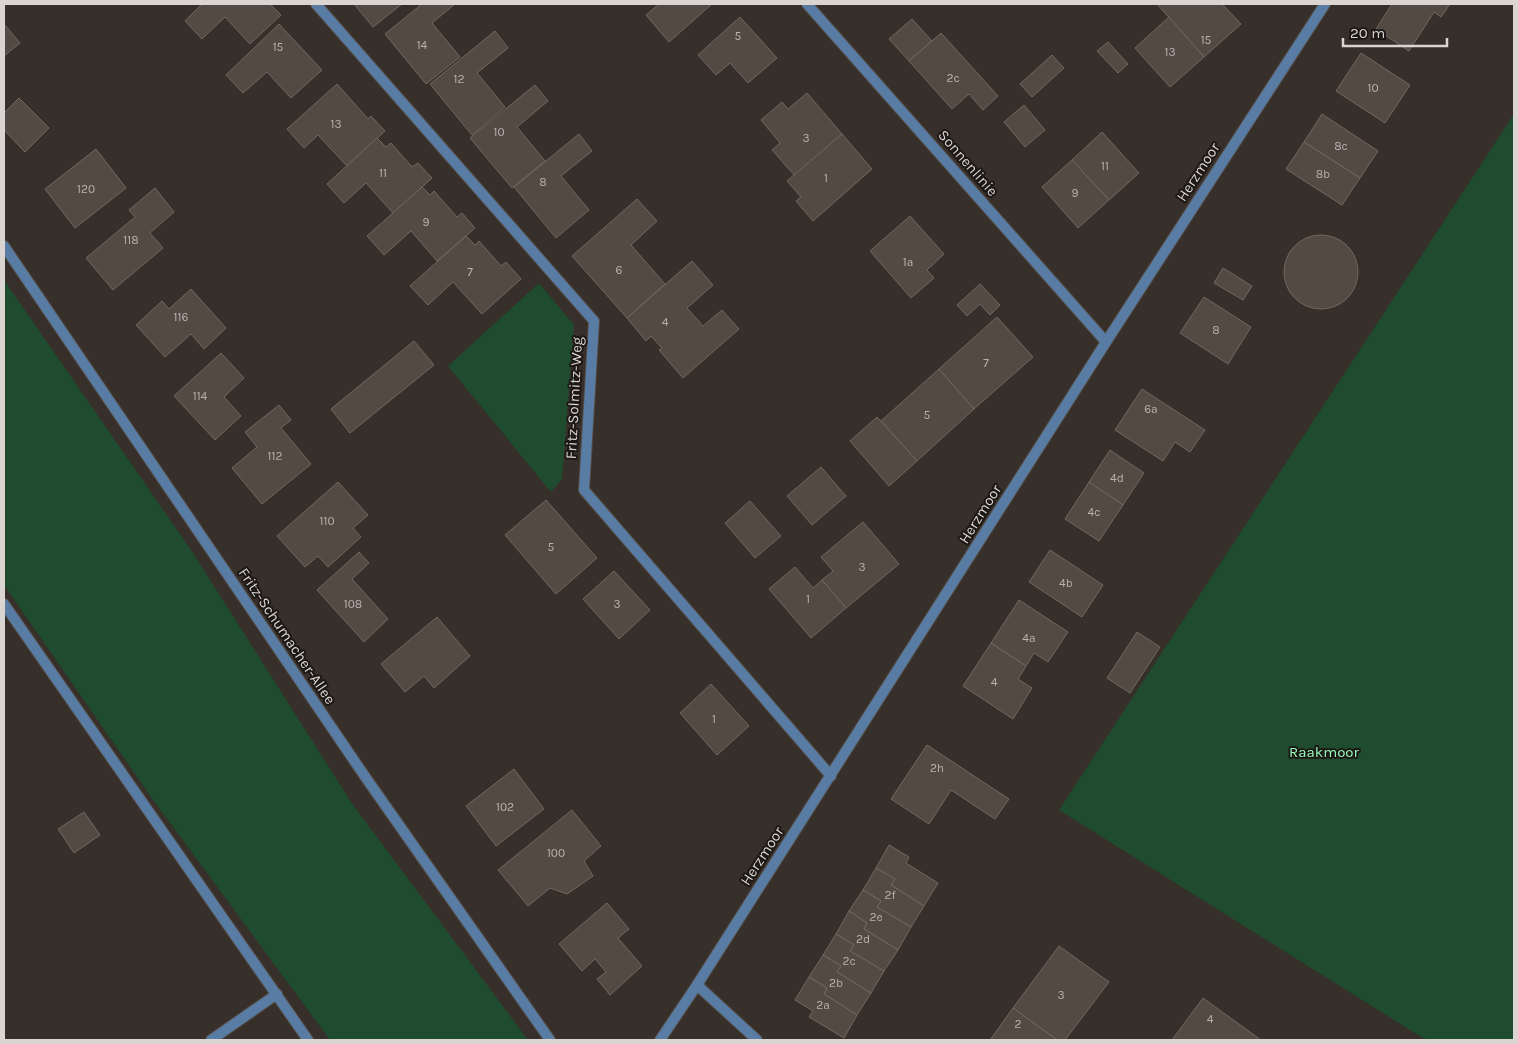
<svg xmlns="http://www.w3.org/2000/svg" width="1518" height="1044" viewBox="0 0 1518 1044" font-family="Karla,sans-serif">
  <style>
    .green { fill: #1f4b2f }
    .building { fill: #534a44; stroke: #726862 }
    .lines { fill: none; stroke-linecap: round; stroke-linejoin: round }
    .minor-casing { stroke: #554d47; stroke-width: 12 }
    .minor { stroke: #597ca4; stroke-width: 10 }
    .labels { text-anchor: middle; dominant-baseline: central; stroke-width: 4; stroke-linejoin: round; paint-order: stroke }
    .number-label { font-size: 12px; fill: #b9b2ae }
    .street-label { font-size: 15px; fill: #dbd5d2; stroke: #1c1815 }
    .park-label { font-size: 15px; fill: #94fbb7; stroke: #1c1815 }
  </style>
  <rect width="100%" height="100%" fill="#372f29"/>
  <g class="green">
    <polygon points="1514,114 1514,1040 1426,1040 1059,810"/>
    <polygon points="4,280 191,550 353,805 528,1040 330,1040 151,797 4,585"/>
    <polygon points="539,283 574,325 562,479 551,492 448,366"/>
  </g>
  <g class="building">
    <polygon points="202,4 270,4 281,15 250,44 225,17 202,39 185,21"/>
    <polygon points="354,4 402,4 373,27"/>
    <polygon points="422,4 455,4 432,23 460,57 426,84 385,34"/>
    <polygon points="659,4 712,4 669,42 646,15"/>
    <polygon points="1157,4 1222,4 1241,24 1204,57"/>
    <polygon points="1392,4 1450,4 1441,17 1434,12 1409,51 1376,29"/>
    <polygon points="740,17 777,58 748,83 730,63 716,75 698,55"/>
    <polygon points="1169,17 1204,57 1170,87 1135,48"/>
    <polygon points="912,19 932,41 909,61 889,39"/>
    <polygon points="4,24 20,43 4,56"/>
    <polygon points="279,24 322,70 291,98 267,72 243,93 226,75"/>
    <polygon points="495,31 508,48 477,73 505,107 472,135 430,84"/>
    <polygon points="941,33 998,96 983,110 969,94 952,109 909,61"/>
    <polygon points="1108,42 1128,64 1118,73 1097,51"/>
    <polygon points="1361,53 1410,85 1385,123 1336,91"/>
    <polygon points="1052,55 1064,68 1032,97 1020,84"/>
    <polygon points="337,84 368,119 371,116 385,131 347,166 318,135 304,148 287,129"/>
    <polygon points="535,85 548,101 517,127 545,161 512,188 470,138"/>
    <polygon points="807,93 842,134 795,176 772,150 780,143 761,120 782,102 788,109"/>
    <polygon points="19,98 49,128 25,152 4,130 4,113"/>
    <polygon points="1024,105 1045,130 1025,147 1004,122"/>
    <polygon points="1322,114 1378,151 1360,178 1304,142"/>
    <polygon points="1102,132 1139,173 1109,200 1072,160"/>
    <polygon points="579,134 592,151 561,176 589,210 556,238 514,187"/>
    <polygon points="842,134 872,169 813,221 796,201 801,197 787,181"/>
    <polygon points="377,138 386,147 391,143 412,167 418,163 432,178 393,213 366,183 344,203 327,184"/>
    <polygon points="1304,142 1360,178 1342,205 1286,169"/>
    <polygon points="96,149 126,188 75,228 45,189"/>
    <polygon points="1072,160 1109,200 1078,228 1042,187"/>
    <polygon points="422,187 430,195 434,191 457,217 462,213 475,228 437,261 411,231 384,255 367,236"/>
    <polygon points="155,188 174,212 150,233 163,248 113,290 86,258 135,217 129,210"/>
    <polygon points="637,199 657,221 631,245 665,284 627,318 572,256"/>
    <polygon points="910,216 944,254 927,270 934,278 911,298 870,251"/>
    <circle cx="1321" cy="272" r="37"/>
    <polygon points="466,236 475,245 479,241 501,266 506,262 521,279 482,314 453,282 428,305 410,286"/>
    <polygon points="692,261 713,285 687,308 703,326 722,310 739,329 683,378 659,350 662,348 651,336 646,341 627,318"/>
    <polygon points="1223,268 1252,286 1243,300 1214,283"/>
    <polygon points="980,284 1000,305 990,315 980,304 967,316 957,305"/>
    <polygon points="191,289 226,328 204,349 191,334 165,357 136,325 162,301 169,309"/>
    <polygon points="1204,297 1251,327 1228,364 1180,333"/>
    <polygon points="997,317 1033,357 974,409 939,369"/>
    <polygon points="414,341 434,365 350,433 331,409"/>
    <polygon points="221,353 244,378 224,397 241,416 215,440 174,396"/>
    <polygon points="939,369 974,409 917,461 881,421"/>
    <polygon points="1142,389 1205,430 1190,452 1175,442 1163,461 1115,430"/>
    <polygon points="279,405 291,420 281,428 311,464 262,504 232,468 257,447 245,432"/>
    <polygon points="877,417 917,461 889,486 850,441"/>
    <polygon points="1110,450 1144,473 1123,505 1089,482"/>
    <polygon points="821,467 846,496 812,525 787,496"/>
    <polygon points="338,482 368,515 353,528 361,537 328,567 318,556 305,567 277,536"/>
    <polygon points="1089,482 1123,505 1099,541 1065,519"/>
    <polygon points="546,500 597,558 556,594 505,535"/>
    <polygon points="750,501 781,536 755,558 725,523"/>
    <polygon points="863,522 899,564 846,608 822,580 833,571 821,557"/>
    <polygon points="1050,550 1103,585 1082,617 1029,582"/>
    <polygon points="359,552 369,563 352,579 388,619 364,642 317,590"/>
    <polygon points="795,567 813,588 822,580 846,608 811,638 769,589"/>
    <polygon points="614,571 650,610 619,639 583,599"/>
    <polygon points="1019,600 1068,632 1048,662 1034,653 1026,666 991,643"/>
    <polygon points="437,617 470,656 434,688 424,676 405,692 381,664"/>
    <polygon points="1137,632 1160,647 1130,693 1107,678"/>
    <polygon points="991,643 1026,666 1018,679 1032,688 1013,719 963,686"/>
    <polygon points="711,684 749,726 717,755 680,713"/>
    <polygon points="927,745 1009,799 995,819 951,790 929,824 891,799"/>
    <polygon points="514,769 544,809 496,846 466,806"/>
    <polygon points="572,810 601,846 584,861 593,876 567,894 550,888 528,906 498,870"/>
    <polygon points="84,812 100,835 74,853 58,829"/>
    <polygon points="889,845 909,857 906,863 938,883 924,906 891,885 895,879 876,868"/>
    <polygon points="876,868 895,879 891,885 924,906 911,927 877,907 881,901 863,890"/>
    <polygon points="863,890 881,901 877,907 911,927 898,950 864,929 867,923 849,911"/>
    <polygon points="607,903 629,929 618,938 642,966 610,995 597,979 606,972 595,959 582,971 559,944"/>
    <polygon points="849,911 867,923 864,929 898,950 884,971 850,951 854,945 836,934"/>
    <polygon points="836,934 854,945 850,951 884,971 871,993 837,972 841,966 823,955"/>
    <polygon points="1059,946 1109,982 1065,1040 1057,1040 1013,1008"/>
    <polygon points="823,955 841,966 837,972 871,993 857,1015 824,994 827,988 809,977"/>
    <polygon points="809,977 827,988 824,994 857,1015 844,1038 809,1017 813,1011 795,1000"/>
    <polygon points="1203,998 1261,1040 1172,1040"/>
    <polygon points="1013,1008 1057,1040 990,1040"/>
  </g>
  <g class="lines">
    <defs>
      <g id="minor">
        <polyline points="316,4 594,321 584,490 831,776"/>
        <polyline points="807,4 1106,342"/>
        <polyline points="4,246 366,778 550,1040"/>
        <polyline points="4,604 308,1040"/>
        <polyline points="697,985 757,1040"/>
        <polyline points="211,1040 277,994"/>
        <polyline points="660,1040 697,985 1106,342 1325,4"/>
      </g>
    </defs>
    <use href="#minor" class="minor-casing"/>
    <use href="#minor" class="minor"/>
  </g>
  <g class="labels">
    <g class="number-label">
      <text x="738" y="36">5</text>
      <text x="1206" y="40">15</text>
      <text x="422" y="45">14</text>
      <text x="278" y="47">15</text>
      <text x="1170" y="52">13</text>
      <text x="953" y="78">2c</text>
      <text x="459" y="79">12</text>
      <text x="1373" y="88">10</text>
      <text x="336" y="124">13</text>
      <text x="499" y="132">10</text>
      <text x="806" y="138">3</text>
      <text x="1341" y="146">8c</text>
      <text x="1105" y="166">11</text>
      <text x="383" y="173">11</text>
      <text x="1323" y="174">8b</text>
      <text x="826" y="178">1</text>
      <text x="543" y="182">8</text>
      <text x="86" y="189">120</text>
      <text x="1075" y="193">9</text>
      <text x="426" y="222">9</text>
      <text x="131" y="240">118</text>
      <text x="908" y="262">1a</text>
      <text x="619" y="270">6</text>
      <text x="470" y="272">7</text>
      <text x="181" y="317">116</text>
      <text x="665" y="322">4</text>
      <text x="1216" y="330">8</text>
      <text x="986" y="363">7</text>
      <text x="200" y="396">114</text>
      <text x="1151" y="409">6a</text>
      <text x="927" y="415">5</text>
      <text x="275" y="456">112</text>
      <text x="1117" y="478">4d</text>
      <text x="1094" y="512">4c</text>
      <text x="327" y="521">110</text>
      <text x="551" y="547">5</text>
      <text x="862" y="567">3</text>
      <text x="1066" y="583">4b</text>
      <text x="808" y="599">1</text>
      <text x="353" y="604">108</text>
      <text x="617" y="604">3</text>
      <text x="1029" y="638">4a</text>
      <text x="994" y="682">4</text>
      <text x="714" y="719">1</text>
      <text x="937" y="768">2h</text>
      <text x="505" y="807">102</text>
      <text x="556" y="853">100</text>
      <text x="890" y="895">2f</text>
      <text x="876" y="917">2e</text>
      <text x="863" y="939">2d</text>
      <text x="849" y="961">2c</text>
      <text x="836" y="983">2b</text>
      <text x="1061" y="995">3</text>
      <text x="823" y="1005">2a</text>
      <text x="1210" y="1019">4</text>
      <text x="1018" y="1024">2</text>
    </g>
    <g class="street-label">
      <text transform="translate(968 163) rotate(49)">Sonnenlinie</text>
      <text transform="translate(1198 172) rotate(-57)">Herzmoor</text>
      <text transform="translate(574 398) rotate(-87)">Fritz-Solmitz-Weg</text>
      <text transform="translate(980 514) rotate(-58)">Herzmoor</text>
      <text transform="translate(287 636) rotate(56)">Fritz-Schumacher-Allee</text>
      <text transform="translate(762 856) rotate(-57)">Herzmoor</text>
    </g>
    <g class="park-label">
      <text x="1324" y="752">Raakmoor</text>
    </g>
  </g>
  <rect width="1518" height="1044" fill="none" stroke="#dbd5d2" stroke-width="10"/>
  <path d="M1343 38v8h104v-8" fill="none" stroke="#dbd5d2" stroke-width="2.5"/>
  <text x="1350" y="38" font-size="15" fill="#dbd5d2" stroke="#1c1815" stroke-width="4" paint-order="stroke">20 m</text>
</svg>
